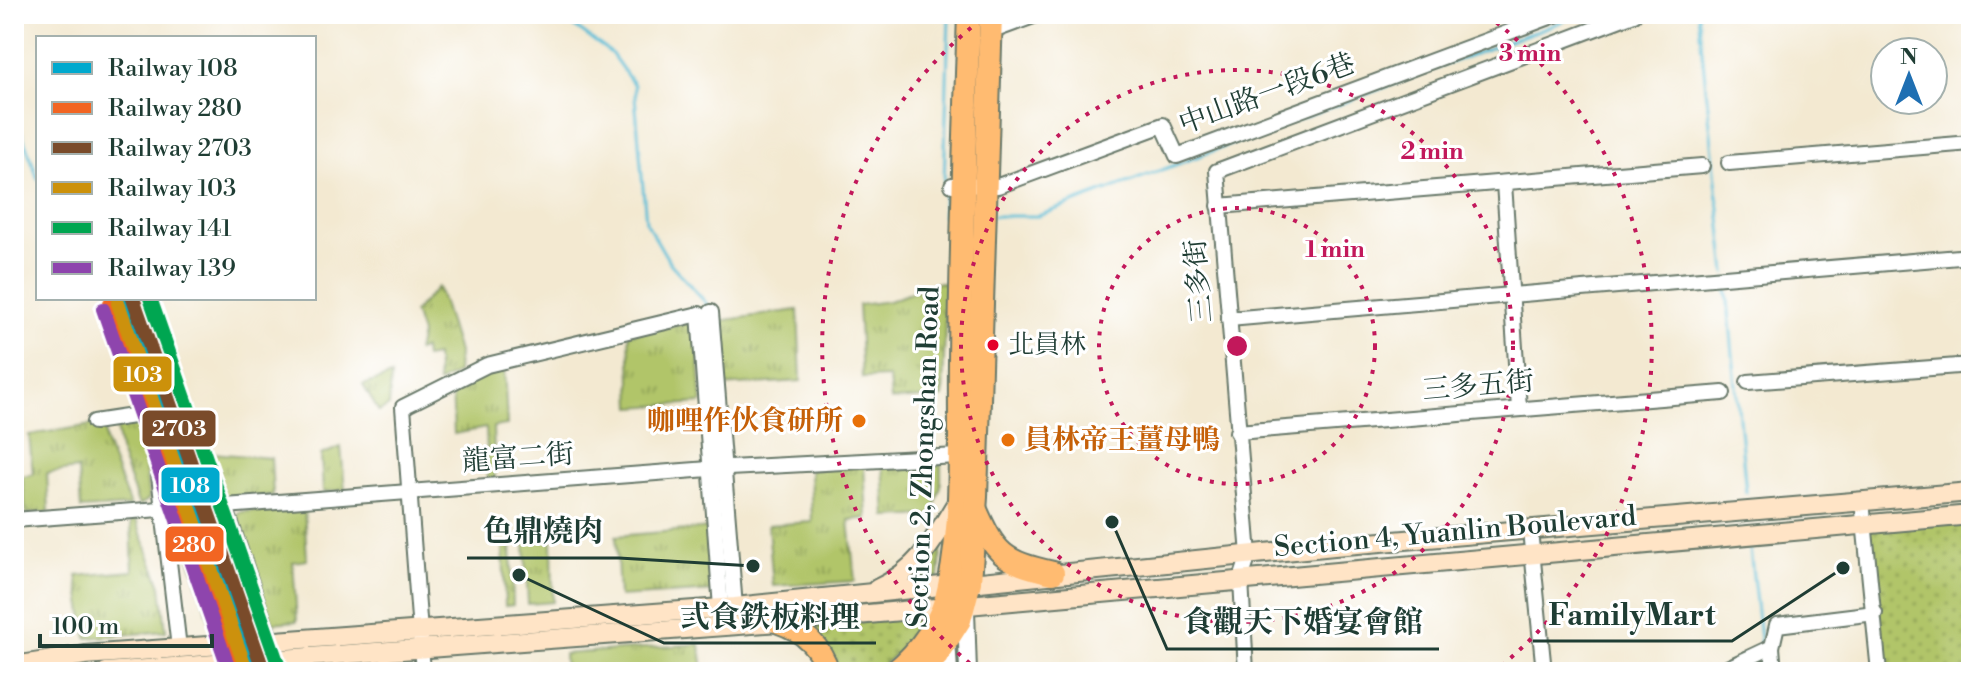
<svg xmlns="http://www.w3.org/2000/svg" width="1985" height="686" viewBox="0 0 1985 686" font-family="'Libre Bodoni','Noto Serif TC',serif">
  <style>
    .grass { fill: url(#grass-tufts); stroke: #68814e; stroke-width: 2 }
    .park { fill: url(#park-dots); stroke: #68814e; stroke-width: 2 }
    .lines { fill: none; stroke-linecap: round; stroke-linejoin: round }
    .stream { stroke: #57bcd5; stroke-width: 3 }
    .minor-casing { stroke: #69796b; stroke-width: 18 }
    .tertiary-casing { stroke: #69796b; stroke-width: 20 }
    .secondary-casing { stroke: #69796b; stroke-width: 22 }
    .primary-casing { stroke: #69796b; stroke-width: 26 }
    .minor { stroke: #fff; stroke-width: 14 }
    .tertiary { stroke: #fff; stroke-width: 16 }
    .secondary { stroke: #ffe4c6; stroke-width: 18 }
    .primary { stroke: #ffbb71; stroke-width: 22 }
    .rail-1-casing { stroke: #fff; stroke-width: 20 }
    .rail-2-casing { stroke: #fff; stroke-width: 20 }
    .rail-3-casing { stroke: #fff; stroke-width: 20 }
    .rail-4-casing { stroke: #fff; stroke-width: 20 }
    .rail-5-casing { stroke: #fff; stroke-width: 20 }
    .rail-6-casing { stroke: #fff; stroke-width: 20 }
    .rail-1 { stroke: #00a9ce; stroke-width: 14 }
    .rail-2 { stroke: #f26522; stroke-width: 14 }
    .rail-3 { stroke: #7a4b2a; stroke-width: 14 }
    .rail-4 { stroke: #cc910a; stroke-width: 14 }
    .rail-5 { stroke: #00a651; stroke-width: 14 }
    .rail-6 { stroke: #8e44ad; stroke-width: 14 }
    .ring { fill: none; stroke: #c2185b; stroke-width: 4; stroke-dasharray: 4 8 }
    .bus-dot { fill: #e4002b; stroke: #fff; stroke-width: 3 }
    .food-dot { fill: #e8710a; stroke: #fff; stroke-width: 3 }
    .labels { text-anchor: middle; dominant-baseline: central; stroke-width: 6; stroke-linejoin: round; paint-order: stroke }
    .bus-label { font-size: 26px; fill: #1f3d34; stroke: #fff; text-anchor: start }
    .street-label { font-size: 28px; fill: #1f3d34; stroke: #fff }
    .food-label { font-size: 28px; font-weight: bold; fill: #c56008; stroke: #fff; text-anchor: end }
    .centre { fill: #c2185b; stroke: #fff; stroke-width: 4 }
    .ring-label { font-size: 24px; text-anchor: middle; font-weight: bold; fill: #c2185b; stroke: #fff; stroke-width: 6; stroke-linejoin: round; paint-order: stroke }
    .leader { fill: none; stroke: #1f3d34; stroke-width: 3 }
    .callout-dot { fill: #1f3d34; stroke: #fff; stroke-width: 3 }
    .callout-label { font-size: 30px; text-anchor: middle; font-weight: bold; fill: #1f3d34; stroke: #fff; stroke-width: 6; stroke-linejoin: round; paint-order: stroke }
    .line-badge { stroke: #fff; stroke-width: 3 }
    .badge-label { font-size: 22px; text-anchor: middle; font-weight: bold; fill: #fff }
  </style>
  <defs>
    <pattern id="grass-tufts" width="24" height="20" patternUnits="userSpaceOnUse" patternTransform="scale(2)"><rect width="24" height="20" fill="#b1c569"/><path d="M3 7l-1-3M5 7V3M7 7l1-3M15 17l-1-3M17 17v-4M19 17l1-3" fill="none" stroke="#8fa157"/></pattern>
    <pattern id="park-dots" width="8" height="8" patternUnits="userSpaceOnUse" patternTransform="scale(2)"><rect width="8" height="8" fill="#b1c569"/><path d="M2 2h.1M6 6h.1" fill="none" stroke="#8fa157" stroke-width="1.8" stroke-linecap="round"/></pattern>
  </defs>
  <rect width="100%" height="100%" fill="#fff"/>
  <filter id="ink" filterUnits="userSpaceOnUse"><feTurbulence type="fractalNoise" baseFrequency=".0125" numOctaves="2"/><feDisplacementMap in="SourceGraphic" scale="16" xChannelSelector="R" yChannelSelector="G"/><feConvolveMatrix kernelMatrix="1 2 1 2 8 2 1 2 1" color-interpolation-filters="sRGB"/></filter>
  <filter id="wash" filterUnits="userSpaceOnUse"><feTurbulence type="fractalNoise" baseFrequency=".006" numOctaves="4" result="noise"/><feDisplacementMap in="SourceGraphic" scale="32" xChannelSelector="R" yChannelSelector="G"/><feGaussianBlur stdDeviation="1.8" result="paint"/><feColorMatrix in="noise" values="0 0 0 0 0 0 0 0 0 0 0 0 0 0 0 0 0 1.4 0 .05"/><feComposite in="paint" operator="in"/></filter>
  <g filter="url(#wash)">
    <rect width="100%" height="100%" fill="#f3e9d1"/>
    <g class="grass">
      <polygon points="939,282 946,284 943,397 891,400 889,377 862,378 858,305 889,301"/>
      <polygon points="438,287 458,352 457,373 438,383 436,356 425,358 424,349 417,351 421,334 414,312"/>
      <polygon points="798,310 801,381 721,386 718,321"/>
      <polygon points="691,323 697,329 702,403 632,407 629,334"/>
      <polygon points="504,366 507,425 493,427 495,479 488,479 486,428 454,434 452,388"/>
      <polygon points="391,376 389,406 379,412 363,385"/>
      <polygon points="135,421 140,427 149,499 139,506 121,455 115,422"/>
      <polygon points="105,423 105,441 130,506 81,509 78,469 47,473 49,512 26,514 22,476 33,474 29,435"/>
      <polygon points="341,447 345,490 323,492 321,455"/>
      <polygon points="169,450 173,450 233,626 212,628 165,482 162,457"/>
      <polygon points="200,452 271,458 273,495 216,499"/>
      <polygon points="941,463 941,486 932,515 886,517 883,464"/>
      <polygon points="864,466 867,518 849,520 855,581 773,586 768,525 812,522 810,470"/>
      <polygon points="304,507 307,560 293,562 297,621 269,623 234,520 239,512"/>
      <polygon points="136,520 161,586 166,631 87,638 77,576 133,571 131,521"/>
      <polygon points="711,528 715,591 619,597 616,536"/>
      <polygon points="552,540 553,602 528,604 525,542"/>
      <polygon points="942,542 939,578 905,584"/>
      <polygon points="503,544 511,544 513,605 505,606"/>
      <polygon points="700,644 703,672 565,672 564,654"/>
    </g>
    <g class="park">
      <polygon points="1971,515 1971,672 1879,672 1864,524"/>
      <polygon points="922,617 907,644 875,672 834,672 804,626"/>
    </g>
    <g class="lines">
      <g class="stream">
        <polyline points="557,14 611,53 634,85 646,222 670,263 706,303 707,308"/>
        <polyline points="949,14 943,216 954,216"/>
        <polyline points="1698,14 1726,273"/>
        <polyline points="14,111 38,179"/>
        <polyline points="994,216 1038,216 1582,14"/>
        <polyline points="1726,280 1746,492"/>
        <polyline points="1750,549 1761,648"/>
        <polyline points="1761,656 1762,672"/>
      </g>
    </g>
  </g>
  <g filter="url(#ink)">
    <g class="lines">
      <defs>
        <g id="minor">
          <polyline points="1962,14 1971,15"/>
          <polyline points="990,32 1039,14"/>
          <polyline points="1729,163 1971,143"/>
          <polyline points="1504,183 1519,408"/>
          <polyline points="952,185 998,186 1163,125 1177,156 1558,14"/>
          <polyline points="1219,206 1702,166"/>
          <polyline points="711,312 735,607"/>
          <polyline points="1229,319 1971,256"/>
          <polyline points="1748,382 1971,365"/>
          <polyline points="94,422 140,415 155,441 179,648"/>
          <polyline points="1237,432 1723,393"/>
          <polyline points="1862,501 1879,672"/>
          <polyline points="14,520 160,509"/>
          <polyline points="1530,530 1544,672"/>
          <polyline points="271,641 225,506 709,469 958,456"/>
          <polyline points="1772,647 1774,672"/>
          <polyline points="423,672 403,407 487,365 699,314 721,608"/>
          <polyline points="1246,672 1241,579 1249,555 1217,171 1634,14"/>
          <polyline points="1719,672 1772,647 1777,625 1875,613"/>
        </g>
        <g id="tertiary">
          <polyline points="966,610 968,672"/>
          <polyline points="947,638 949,672"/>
        </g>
        <g id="secondary">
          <path d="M877,589c41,-19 58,-50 80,-87"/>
          <polyline points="14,666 85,655 735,607 1334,546 1971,492"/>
          <polyline points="106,672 779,622 1971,515"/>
        </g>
        <g id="primary">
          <path d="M975,508c20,46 28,54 78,65"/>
          <path d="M779,622c24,8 42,25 49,50"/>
          <path d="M895,672c25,-21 48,-52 54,-86 15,-72 10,-151 11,-225 1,-116 5,-231 9,-347"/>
          <polyline points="921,672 937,656 960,620 970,582 976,497 991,14"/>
        </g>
      </defs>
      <use href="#minor" class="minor-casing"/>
      <use href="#tertiary" class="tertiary-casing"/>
      <use href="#secondary" class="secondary-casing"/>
      <use href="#primary" class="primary-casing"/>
      <use href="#minor" class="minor"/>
      <use href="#tertiary" class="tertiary"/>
      <use href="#secondary" class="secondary"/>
      <use href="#primary" class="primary"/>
      <defs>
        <polyline id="rail-1" points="125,298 256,672"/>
        <polyline id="rail-2" points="110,303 239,672"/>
        <polyline id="rail-3" points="133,298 264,672"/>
        <polyline id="rail-4" points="118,303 247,672"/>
        <polyline id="rail-5" points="150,298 279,667"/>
        <polyline id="rail-6" points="103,309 230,672"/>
      </defs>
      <use href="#rail-1" class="rail-1-casing"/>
      <use href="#rail-2" class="rail-2-casing"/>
      <use href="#rail-3" class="rail-3-casing"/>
      <use href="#rail-4" class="rail-4-casing"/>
      <use href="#rail-5" class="rail-5-casing"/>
      <use href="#rail-6" class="rail-6-casing"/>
      <use href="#rail-1" class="rail-1"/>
      <use href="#rail-2" class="rail-2"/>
      <use href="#rail-3" class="rail-3"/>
      <use href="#rail-4" class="rail-4"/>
      <use href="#rail-5" class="rail-5"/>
      <use href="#rail-6" class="rail-6"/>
    </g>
  </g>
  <g class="ring">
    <circle cx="1237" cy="346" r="138"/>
    <circle cx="1237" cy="346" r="276"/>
    <path d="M979 671A415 415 0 0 1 987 15M1487 15A415 415 0 0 1 1495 671"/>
  </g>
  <circle class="bus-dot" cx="993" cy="345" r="7"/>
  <g class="food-dot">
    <circle cx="859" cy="421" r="8"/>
    <circle cx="1008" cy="440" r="8"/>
  </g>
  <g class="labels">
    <g class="bus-label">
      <text x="1008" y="345">北員林</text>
    </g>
    <g class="street-label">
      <text transform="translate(1267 94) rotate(-20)">中山路一段6巷</text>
      <text transform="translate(1199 281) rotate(-95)">三多街</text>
      <text transform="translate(1478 386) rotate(-5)">三多五街</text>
      <text transform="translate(924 457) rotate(-88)">Section 2, Zhongshan Road</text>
      <text transform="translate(518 458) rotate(-4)">龍富二街</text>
      <text transform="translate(1455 532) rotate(-5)">Section 4, Yuanlin Boulevard</text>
    </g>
    <g class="food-label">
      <text x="843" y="421">咖哩作伙食研所</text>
      <text x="1024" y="440" text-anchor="start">員林帝王薑母鴨</text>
    </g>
  </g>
  <circle cx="1237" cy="346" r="12" class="centre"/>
  <g class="ring-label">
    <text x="1530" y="61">3 min</text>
    <text x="1432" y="159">2 min</text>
    <text x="1335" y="257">1 min</text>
  </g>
  <path class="leader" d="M753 566L619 558H467M1843 568L1732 641H1533M519 575L664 643H876M1112 522L1167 649H1439"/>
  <g class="callout-dot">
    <circle cx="753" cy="566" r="8"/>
    <circle cx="1843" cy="568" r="8"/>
    <circle cx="519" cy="575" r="8"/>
    <circle cx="1112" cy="522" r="8"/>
  </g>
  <g class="callout-label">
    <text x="543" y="541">色鼎燒肉</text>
    <text x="1632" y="625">FamilyMart</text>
    <text x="770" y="627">弎食鉄板料理</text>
    <text x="1303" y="632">食觀天下婚宴會館</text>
  </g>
  <g class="line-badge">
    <rect x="112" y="355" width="61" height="38" rx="8" fill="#cc910a"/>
    <rect x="141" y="409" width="76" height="39" rx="8" fill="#7a4b2a"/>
    <rect x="160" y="466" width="61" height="38" rx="8" fill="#00a9ce"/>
    <rect x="164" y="525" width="61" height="38" rx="8" fill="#f26522"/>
  </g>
  <g class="badge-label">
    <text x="143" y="382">103</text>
    <text x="179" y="436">2703</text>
    <text x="190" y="493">108</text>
    <text x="194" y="552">280</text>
  </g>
  <rect width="1985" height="686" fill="none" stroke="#fff" stroke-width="48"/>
  <rect x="36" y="36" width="280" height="264" fill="#ffffff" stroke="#a5b1ae" stroke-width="2"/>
  <rect x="52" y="62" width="40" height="12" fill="#00a9ce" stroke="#a5b1ae" stroke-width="2"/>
  <text x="108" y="76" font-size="24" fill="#1f3d34">Railway 108</text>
  <rect x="52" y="102" width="40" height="12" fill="#f26522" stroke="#a5b1ae" stroke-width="2"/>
  <text x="108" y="116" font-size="24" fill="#1f3d34">Railway 280</text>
  <rect x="52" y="142" width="40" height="12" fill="#7a4b2a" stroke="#a5b1ae" stroke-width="2"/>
  <text x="108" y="156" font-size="24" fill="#1f3d34">Railway 2703</text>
  <rect x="52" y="182" width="40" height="12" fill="#cc910a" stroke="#a5b1ae" stroke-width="2"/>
  <text x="108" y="196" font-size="24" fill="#1f3d34">Railway 103</text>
  <rect x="52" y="222" width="40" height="12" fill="#00a651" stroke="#a5b1ae" stroke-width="2"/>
  <text x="108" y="236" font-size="24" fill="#1f3d34">Railway 141</text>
  <rect x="52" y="262" width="40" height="12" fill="#8e44ad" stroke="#a5b1ae" stroke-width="2"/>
  <text x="108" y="276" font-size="24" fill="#1f3d34">Railway 139</text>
  <g transform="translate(1909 76)"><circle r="38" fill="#ffffff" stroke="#a5b1ae" stroke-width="2"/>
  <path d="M0-6L14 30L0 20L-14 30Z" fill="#1f6fb2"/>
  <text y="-12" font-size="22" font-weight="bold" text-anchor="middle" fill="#1f3d34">N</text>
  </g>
  <path d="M40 634v12h172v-12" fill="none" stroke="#1f3d34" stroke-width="4"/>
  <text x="52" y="634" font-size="24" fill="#1f3d34" stroke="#ffffff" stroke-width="6" paint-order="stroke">100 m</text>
</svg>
